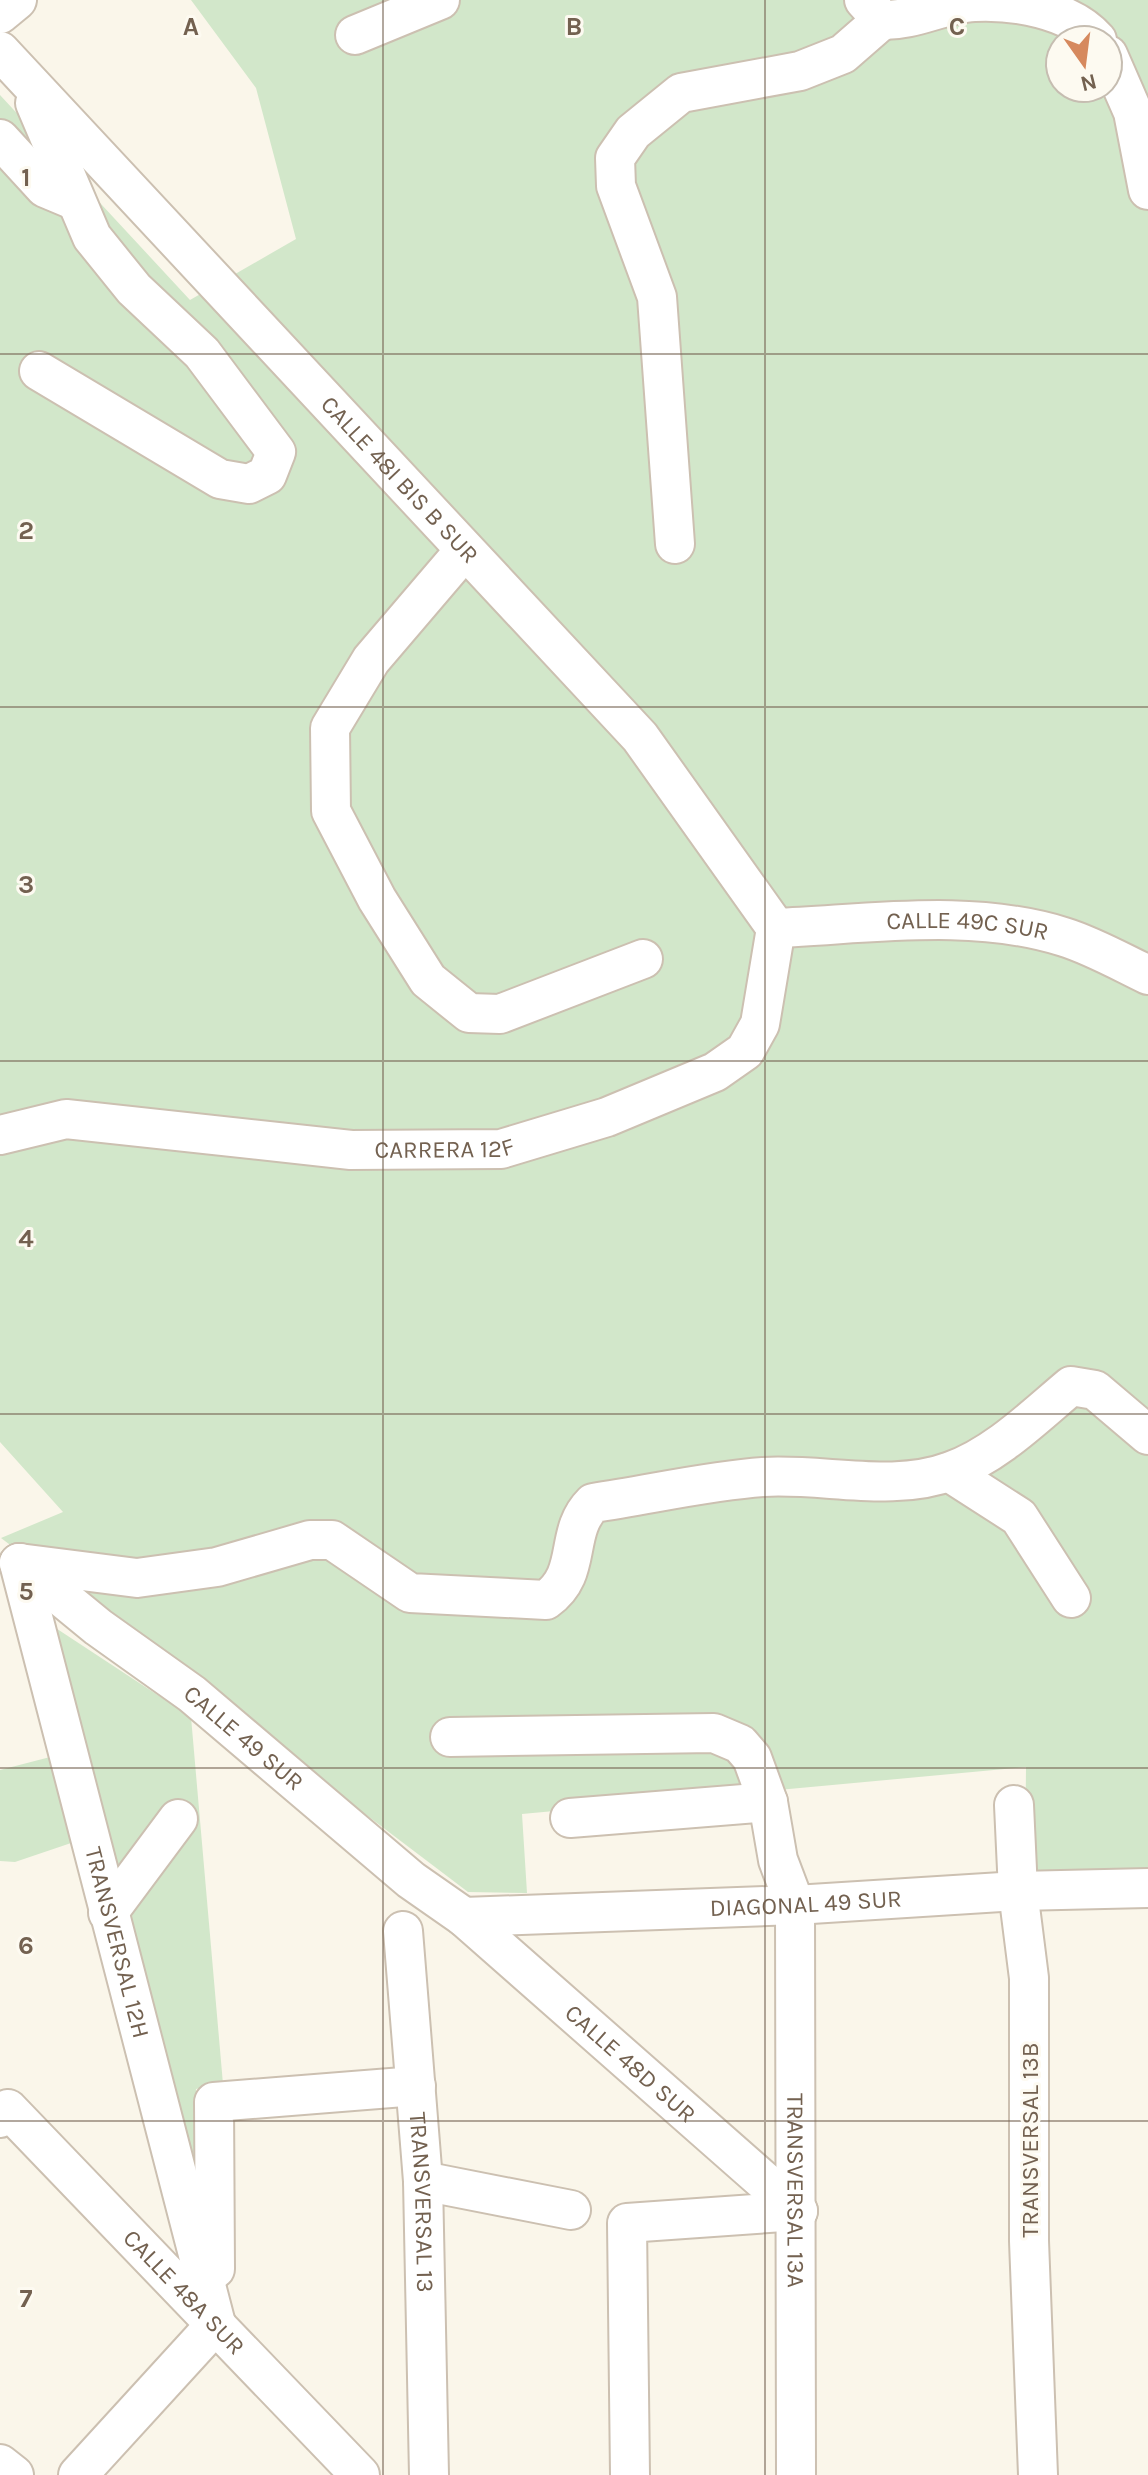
<svg xmlns="http://www.w3.org/2000/svg" width="1148" height="2475" viewBox="0 0 1148 2475" font-family="Karla,sans-serif">
  <style>
    .green { fill: #d2e7ca; fill-rule: evenodd }
    .lines { fill: none; stroke-linecap: round; stroke-linejoin: round }
    .minor-casing { stroke: #ccc0b1; stroke-width: 42 }
    .minor { stroke: #fff; stroke-width: 38 }
    .grid { fill: none; stroke: #736150; stroke-width: 2; stroke-opacity: 0.55 }
    .labels { text-anchor: middle; dominant-baseline: central; stroke-width: 6; stroke-linejoin: round; paint-order: stroke }
    .street-label { font-size: 24px; fill: #736150; stroke: #fdfaf1 }
    .grid-label { font-size: 26px; text-anchor: middle; font-weight: bold; fill: #736150; stroke: #fdfaf1; stroke-width: 6; stroke-linejoin: round; paint-order: stroke }
  </style>
  <rect width="100%" height="100%" fill="#faf6ea"/>
  <g class="green">
    <path d="M191,0h957v1869l-123,4 1,-106 -504,47 5,79 -59,-1 -467,-354 62,-26 -63,-70v-1347l190,205 106,-61 -40,-151zM1060,40h48v48h-48z"/>
    <polygon points="42,1619 191,1717 223,2084 196,2089 203,2228"/>
    <polygon points="54,1756 77,1841 15,1862 0,1861 0,1770"/>
  </g>
  <g class="lines">
    <defs>
      <g id="minor">
        <path d="M864,0l18,20c33,1 60,-16 92,-18 40,-2 96,7 123,38"/>
        <polyline points="0,14 17,0"/>
        <polyline points="355,35 440,0"/>
        <path id="s1" d="M0,51l640,686 136,191"/>
        <polyline points="1108,55 1133,112 1148,190"/>
        <polyline points="35,103 92,237 134,289 202,353 276,452 267,475 249,484 220,479 39,371"/>
        <polyline points="0,139 45,188 76,201"/>
        <polyline points="675,544 657,297 616,186 615,158 633,132 681,93 800,71 843,54 882,20"/>
        <polyline points="464,551 371,660 330,728 331,811 377,899 428,980 469,1013 500,1014 643,959"/>
        <path id="s2" d="M776,928c95,-4 196,-20 288,9 29,9 57,25 84,38"/>
        <path id="s3" d="M0,1135l66,-16 285,31 150,-1 106,-32 108,-45 30,-21 15,-27 16,-96"/>
        <polyline points="949,1472 1019,1517 1071,1598"/>
        <path d="M19,1563l118,15 80,-11 93,-27h22l78,53 136,7c38,-27 17,-67 47,-97 56,-8 113,-22 170,-26 60,-4 130,16 188,-6 45,-16 84,-55 120,-85l24,4 53,45"/>
        <path id="s4" d="M19,1563l197,761"/>
        <path id="s5" d="M20,1563l78,64 94,67 219,186 53,37 334,294"/>
        <path id="s6" d="M450,1737l264,-4 26,11 12,14 16,44 10,58 17,45 1,570"/>
        <polyline points="1014,1805 1018,1891 1029,1978 1029,2241 1038,2475"/>
        <polyline points="570,1818 768,1802"/>
        <polyline points="108,1913 178,1819"/>
        <path id="s7" d="M464,1917l331,-12 223,-14 130,-3"/>
        <path id="s8" d="M403,1931l20,250 6,294"/>
        <path id="s9" d="M0,2118l8,-9 352,366"/>
        <polyline points="423,2181 571,2210"/>
        <polyline points="215,2269 214,2102 416,2086"/>
        <polyline points="0,2464 14,2475"/>
        <polyline points="78,2475 216,2324"/>
        <polyline points="630,2475 627,2223 798,2211"/>
      </g>
    </defs>
    <use href="#minor" class="minor-casing"/>
    <use href="#minor" class="minor"/>
  </g>
  <path class="grid" d="M383,0v2475M765,0v2475M0,354h1148M0,707h1148M0,1061h1148M0,1414h1148M0,1768h1148M0,2121h1148"/>
  <g class="labels">
    <g class="street-label">
      <text stroke="none"><textPath href="#s1" startOffset="586">CALLE 48I BIS B SUR</textPath></text>
      <text stroke="none"><textPath href="#s2" startOffset="192">CALLE 49C SUR</textPath></text>
      <text stroke="none"><textPath href="#s3" startOffset="448">CARRERA 12F</textPath></text>
      <text stroke="none"><textPath href="#s5" startOffset="284">CALLE 49 SUR</textPath></text>
      <text stroke="none"><textPath href="#s7" startOffset="342">DIAGONAL 49 SUR</textPath></text>
      <text stroke="none"><textPath href="#s4" startOffset="392">TRANSVERSAL 12H</textPath></text>
      <text stroke="none"><textPath href="#s5" startOffset="790">CALLE 48D SUR</textPath></text>
      <text transform="translate(1030 2140) rotate(-90)">TRANSVERSAL 13B</text>
      <text stroke="none"><textPath href="#s6" startOffset="750">TRANSVERSAL 13A</textPath></text>
      <text stroke="none"><textPath href="#s8" startOffset="272">TRANSVERSAL 13</textPath></text>
      <text stroke="none"><textPath href="#s9" startOffset="266">CALLE 48A SUR</textPath></text>
    </g>
  </g>
  <g class="grid-label">
    <text x="191" y="35">A</text>
    <text x="574" y="35">B</text>
    <text x="957" y="35">C</text>
    <text x="26" y="186">1</text>
    <text x="26" y="539">2</text>
    <text x="26" y="893">3</text>
    <text x="26" y="1247">4</text>
    <text x="26" y="1600">5</text>
    <text x="26" y="1954">6</text>
    <text x="26" y="2307">7</text>
  </g>
  <g transform="translate(1084 64) rotate(166)"><circle r="38" fill="#fdfaf1" stroke="#c6bdb1" stroke-width="2"/>
  <path d="M0-6L14 30L0 20L-14 30Z" fill="#d6895e"/>
  <text y="-12" font-size="22" font-weight="bold" text-anchor="middle" fill="#736150">N</text>
  </g>
</svg>
